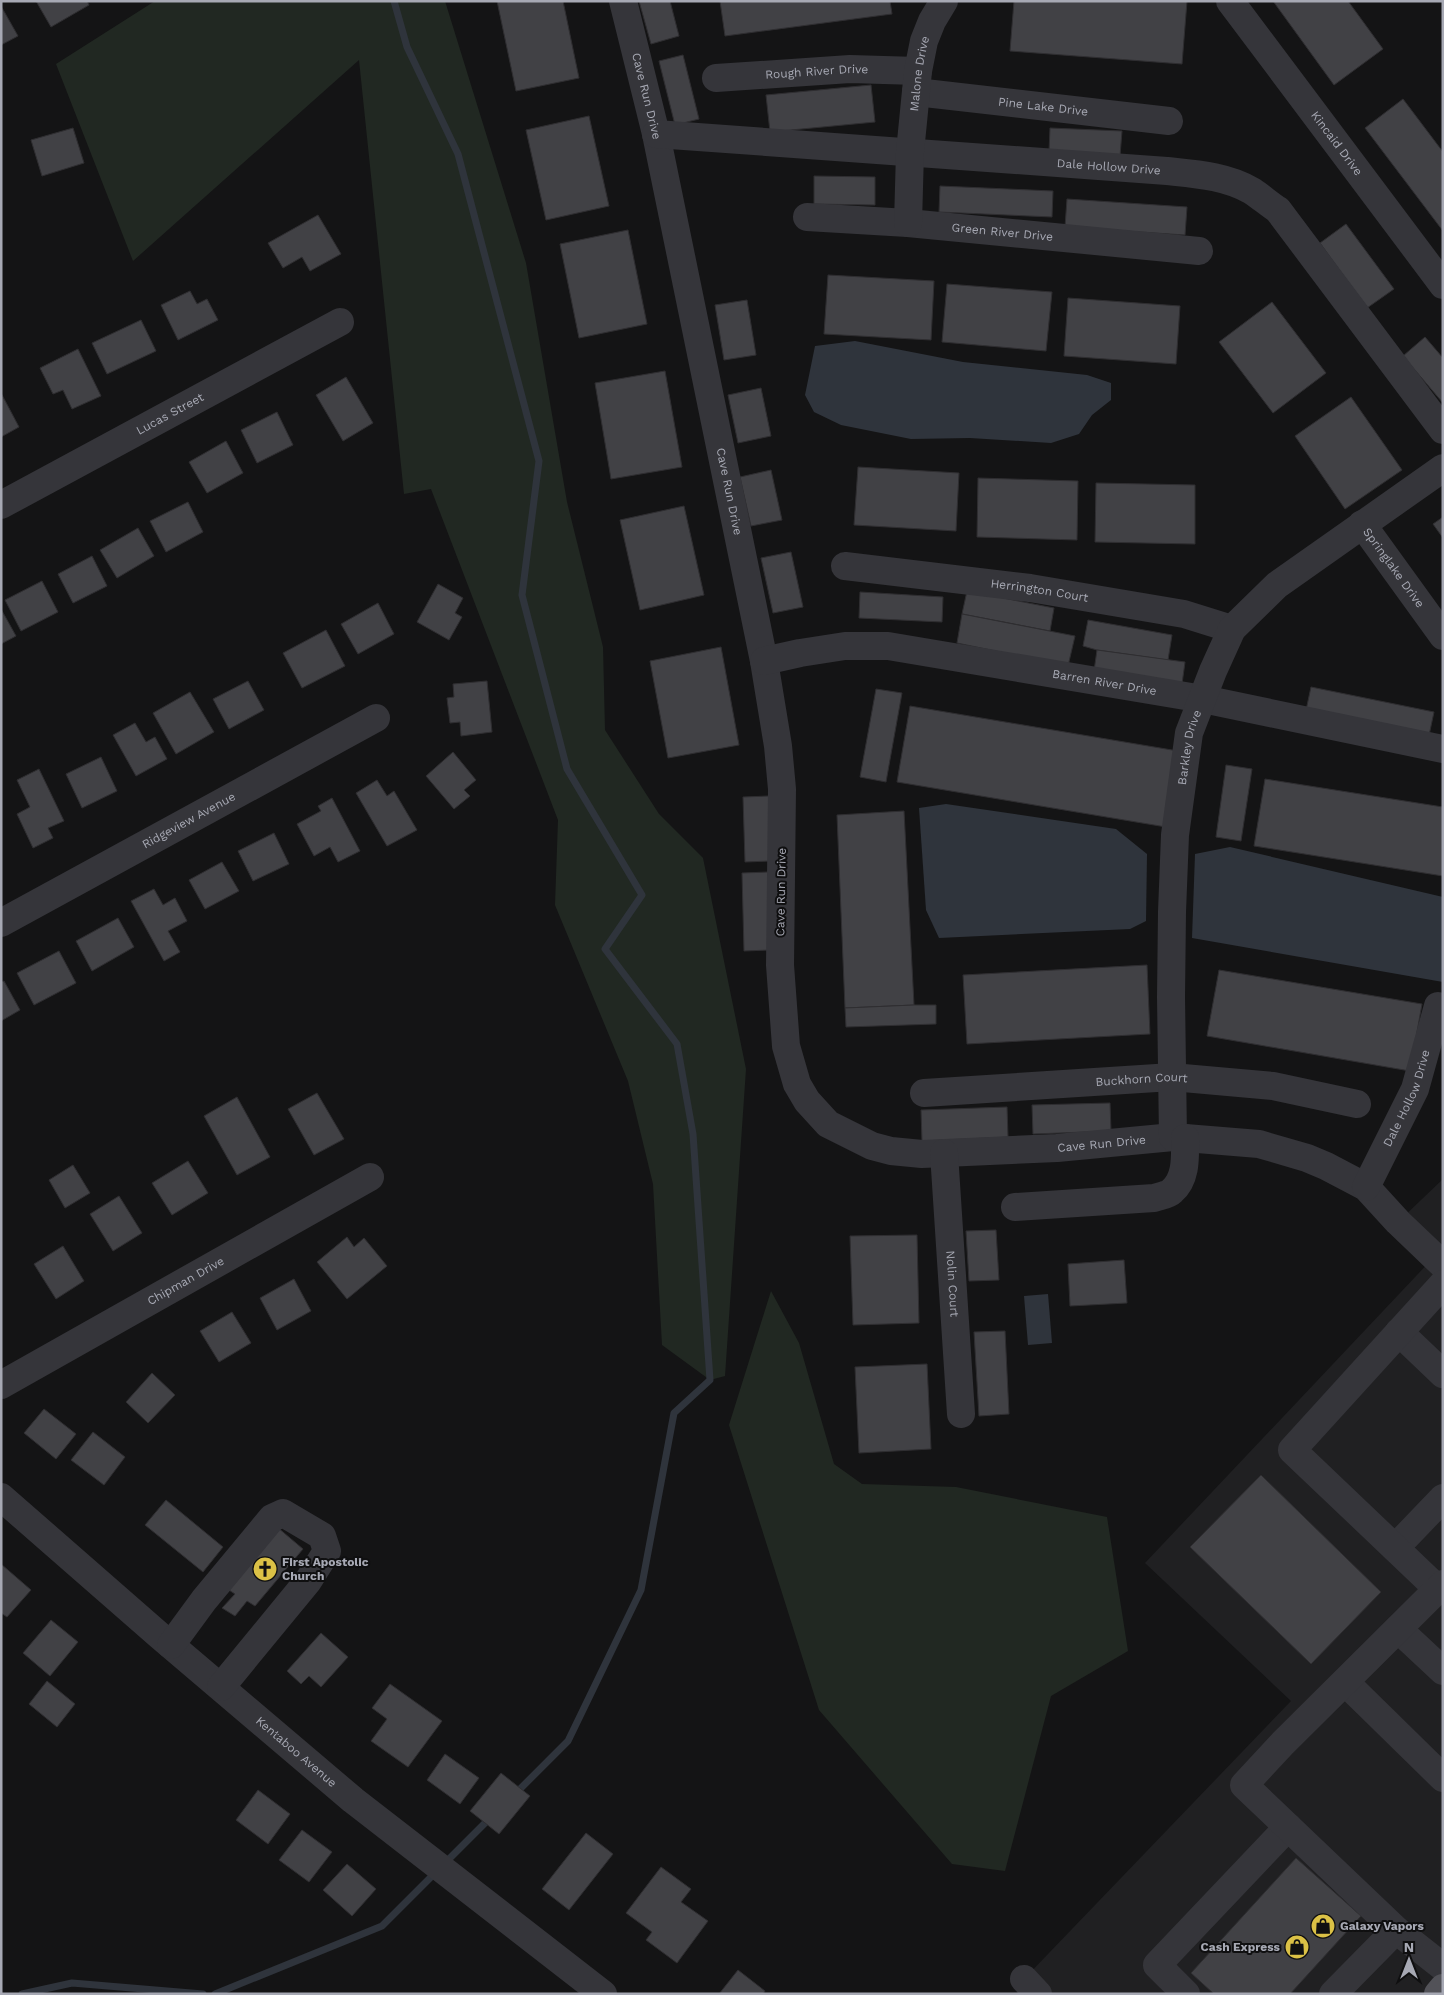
<svg xmlns="http://www.w3.org/2000/svg" width="1444" height="1995" viewBox="0 0 1444 1995" font-family="'Work Sans',sans-serif">
  <style>
    .built { fill: #202022 }
    .green { fill: #212822 }
    .water { fill: #2f343c }
    .lines { fill: none; stroke-linecap: round; stroke-linejoin: round }
    .stream { stroke: #2f343c; stroke-width: 7 }
    .building { fill: #414145; stroke: #2f2e31 }
    .minor { stroke: #35353a; stroke-width: 28 }
    .major { stroke: #525258; stroke-width: 28 }
    .labels { text-anchor: middle; dominant-baseline: central; stroke-width: 4; stroke-linejoin: round; paint-order: stroke }
    .street-label { font-size: 12px; fill: #a7a9b4; stroke: #0f0f10 }
    .poi-label { font-size: 12px; font-weight: bold; fill: #a7a9b4; stroke: #0f0f10; text-anchor: start }
  </style>
  <rect width="100%" height="100%" fill="#141415"/>
  <polygon class="built" points="1443,1179 1443,1994 1038,1994 1024,1979 1291,1701 1145,1563 1434,1257 1398,1222"/>
  <g class="green">
    <polygon points="155,1 445,1 526,263 567,502 603,647 605,730 659,814 703,858 746,1069 725,1376 710,1380 662,1345 653,1184 628,1081 555,905 558,820 431,489 404,494 359,60 133,261 56,64"/>
    <polygon points="771,1291 799,1343 834,1464 862,1484 956,1487 1107,1517 1128,1651 1051,1696 1005,1871 952,1864 819,1710 729,1425"/>
  </g>
  <g class="water">
    <polygon points="855,341 963,362 1087,375 1111,383 1111,400 1092,415 1079,434 1051,443 970,438 911,439 841,425 814,412 805,395 815,346"/>
    <polygon points="946,804 1116,829 1147,854 1146,921 1130,929 939,938 926,910 919,808"/>
    <polygon points="1230,847 1443,897 1443,982 1192,938 1195,854"/>
    <polygon points="1048,1294 1052,1343 1028,1345 1024,1296"/>
  </g>
  <g class="lines">
    <g class="stream">
      <polyline points="394,1 407,47 458,154 539,461 522,595 567,769 642,895 605,949 677,1044 693,1134 710,1380 674,1413 641,1590 568,1741 515,1794"/>
      <polyline points="444,1864 491,1817"/>
      <polyline points="22,1994 72,1983 203,1994"/>
      <polyline points="215,1994 382,1926 436,1872"/>
    </g>
  </g>
  <g class="building">
    <polygon points="36,1 87,1 89,5 51,27"/>
    <polygon points="497,1 563,1 579,78 516,91"/>
    <polygon points="639,1 670,1 679,36 651,44"/>
    <polygon points="720,1 890,1 892,14 725,36"/>
    <polygon points="1014,1 1187,1 1182,64 1010,51"/>
    <polygon points="1273,1 1348,1 1383,49 1334,85"/>
    <polygon points="1,6 18,36 1,45"/>
    <polygon points="683,55 699,119 675,125 659,61"/>
    <polygon points="871,85 875,122 770,132 766,95"/>
    <polygon points="1403,99 1443,152 1443,231 1365,128"/>
    <polygon points="589,116 609,206 546,220 526,130"/>
    <polygon points="73,128 84,163 42,176 31,140"/>
    <polygon points="1050,128 1122,131 1120,156 1049,152"/>
    <polygon points="814,176 875,177 875,205 814,204"/>
    <polygon points="940,186 1053,191 1052,217 939,212"/>
    <polygon points="1067,199 1187,207 1185,235 1065,227"/>
    <polygon points="318,215 341,254 310,271 302,257 283,268 268,243"/>
    <polygon points="1346,224 1394,289 1367,308 1320,243"/>
    <polygon points="628,230 647,324 579,338 560,244"/>
    <polygon points="828,275 934,281 931,340 824,334"/>
    <polygon points="947,284 1052,292 1046,351 942,342"/>
    <polygon points="190,291 197,304 207,299 218,320 178,340 161,305"/>
    <polygon points="1068,298 1180,306 1176,364 1064,356"/>
    <polygon points="747,300 756,355 724,360 715,305"/>
    <polygon points="1272,302 1326,373 1273,413 1219,342"/>
    <polygon points="141,320 156,351 107,374 92,343"/>
    <polygon points="1425,337 1443,358 1443,403 1403,356"/>
    <polygon points="78,349 101,396 72,409 63,390 53,394 40,368"/>
    <polygon points="665,371 682,467 611,479 595,383"/>
    <polygon points="346,377 373,423 343,441 316,395"/>
    <polygon points="761,388 771,436 738,443 728,395"/>
    <polygon points="1,393 19,427 1,437"/>
    <polygon points="1351,397 1402,470 1345,509 1295,436"/>
    <polygon points="277,412 293,445 257,463 241,430"/>
    <polygon points="226,441 243,473 207,493 189,462"/>
    <polygon points="858,467 959,473 956,531 854,525"/>
    <polygon points="771,470 782,520 751,526 740,477"/>
    <polygon points="978,478 1078,481 1077,540 977,537"/>
    <polygon points="1096,483 1195,485 1195,544 1095,542"/>
    <polygon points="188,502 203,532 166,552 150,521"/>
    <polygon points="684,506 704,595 640,610 620,520"/>
    <polygon points="1443,517 1443,538 1433,524"/>
    <polygon points="138,528 154,556 117,578 100,550"/>
    <polygon points="791,552 803,607 773,613 761,558"/>
    <polygon points="92,556 107,586 73,603 58,574"/>
    <polygon points="42,581 58,612 21,631 5,600"/>
    <polygon points="438,584 463,598 455,613 462,617 449,640 417,622"/>
    <polygon points="967,591 1054,608 1050,631 962,614"/>
    <polygon points="860,592 943,597 942,622 859,618"/>
    <polygon points="378,603 394,634 358,654 341,624"/>
    <polygon points="1,609 16,636 1,644"/>
    <polygon points="962,614 1075,636 1068,666 957,643"/>
    <polygon points="1088,620 1172,635 1168,660 1097,650 1083,646"/>
    <polygon points="326,630 345,666 302,688 283,653"/>
    <polygon points="721,647 739,745 668,758 650,661"/>
    <polygon points="1097,650 1185,662 1182,684 1094,671"/>
    <polygon points="248,681 264,710 229,729 213,699"/>
    <polygon points="487,681 492,732 461,736 460,722 450,723 447,698 454,697 453,684"/>
    <polygon points="1311,687 1434,712 1428,740 1305,715"/>
    <polygon points="876,689 902,693 886,782 860,777"/>
    <polygon points="190,692 214,732 176,754 153,713"/>
    <polygon points="910,706 1184,752 1172,828 897,782"/>
    <polygon points="135,723 146,742 155,737 167,759 136,776 113,735"/>
    <polygon points="453,752 476,780 464,790 470,796 454,809 426,776"/>
    <polygon points="101,757 117,791 82,808 66,774"/>
    <polygon points="1226,765 1252,769 1241,841 1216,837"/>
    <polygon points="39,769 64,821 48,828 53,838 33,848 17,814 30,807 17,780"/>
    <polygon points="1265,779 1443,807 1443,876 1254,846"/>
    <polygon points="377,780 387,796 394,791 417,830 387,846 356,793"/>
    <polygon points="769,796 771,861 745,862 743,797"/>
    <polygon points="332,798 360,851 338,862 330,847 314,856 297,824 321,811 318,806"/>
    <polygon points="904,811 914,1005 845,1008 837,815"/>
    <polygon points="274,833 289,864 253,881 238,851"/>
    <polygon points="222,862 239,891 205,909 189,880"/>
    <polygon points="768,872 770,950 744,951 742,873"/>
    <polygon points="154,889 163,905 175,898 187,921 168,931 180,952 164,961 131,901"/>
    <polygon points="118,918 134,947 92,971 76,941"/>
    <polygon points="59,951 76,983 34,1005 17,973"/>
    <polygon points="1147,965 1150,1034 967,1044 963,975"/>
    <polygon points="1219,970 1422,1004 1410,1071 1207,1036"/>
    <polygon points="4,981 20,1010 1,1021 1,982"/>
    <polygon points="914,1005 936,1005 936,1024 846,1027 845,1008"/>
    <polygon points="317,1093 344,1139 314,1155 288,1109"/>
    <polygon points="237,1097 270,1157 237,1175 204,1116"/>
    <polygon points="1110,1103 1111,1131 1033,1134 1032,1105"/>
    <polygon points="1007,1107 1008,1137 922,1141 921,1110"/>
    <polygon points="188,1161 208,1193 172,1215 152,1183"/>
    <polygon points="73,1165 90,1193 65,1208 49,1180"/>
    <polygon points="119,1196 142,1233 113,1251 90,1214"/>
    <polygon points="996,1230 999,1280 969,1281 966,1231"/>
    <polygon points="917,1235 919,1323 853,1325 850,1236"/>
    <polygon points="347,1237 354,1247 364,1238 387,1266 347,1299 317,1262"/>
    <polygon points="63,1246 84,1281 56,1299 34,1264"/>
    <polygon points="1124,1260 1127,1303 1070,1306 1068,1264"/>
    <polygon points="294,1279 311,1311 277,1330 260,1298"/>
    <polygon points="232,1312 251,1343 219,1362 200,1331"/>
    <polygon points="1005,1331 1009,1414 979,1416 974,1332"/>
    <polygon points="927,1364 931,1449 859,1453 855,1367"/>
    <polygon points="152,1373 175,1395 148,1423 126,1402"/>
    <polygon points="44,1409 76,1434 56,1459 24,1433"/>
    <polygon points="93,1432 125,1457 104,1485 71,1460"/>
    <polygon points="1261,1475 1381,1592 1311,1664 1190,1547"/>
    <polygon points="166,1500 223,1547 203,1572 145,1525"/>
    <polygon points="277,1527 303,1549 255,1606 247,1601 235,1616 222,1608 235,1594 226,1588"/>
    <polygon points="1,1564 31,1590 7,1617 1,1613"/>
    <polygon points="51,1620 78,1642 50,1676 23,1653"/>
    <polygon points="321,1633 348,1657 321,1687 309,1676 301,1684 287,1671"/>
    <polygon points="47,1681 75,1704 57,1727 29,1704"/>
    <polygon points="390,1684 442,1721 408,1767 371,1741 387,1719 372,1708"/>
    <polygon points="445,1754 479,1778 460,1804 427,1780"/>
    <polygon points="501,1773 530,1796 499,1834 470,1811"/>
    <polygon points="258,1790 290,1814 268,1844 236,1820"/>
    <polygon points="302,1830 332,1852 309,1882 279,1860"/>
    <polygon points="586,1833 613,1854 569,1910 542,1889"/>
    <polygon points="1296,1858 1361,1916 1290,1994 1214,1994 1191,1973"/>
    <polygon points="347,1864 376,1889 352,1916 323,1890"/>
    <polygon points="661,1867 691,1889 681,1902 708,1921 677,1963 646,1940 652,1932 626,1913"/>
    <polygon points="738,1970 765,1991 763,1994 719,1994"/>
  </g>
  <g class="lines">
    <g class="minor">
      <path id="s1" d="M623,1l33,133 108,527 14,85 4,43 -2,176 6,81 11,38 10,17 21,23 44,22 19,5 31,3 135,-6 116,-11 86,7 48,14 19,8 40,21 32,35 45,43"/>
      <path id="s2" d="M1230,1l213,284"/>
      <path id="s3" d="M716,78l134,-9 68,2"/>
      <path id="s4" d="M916,92l253,29"/>
      <path id="s5" d="M656,134l511,37c29,3 60,5 85,20 9,6 17,13 26,19l165,220"/>
      <path id="s6" d="M807,217l101,6 291,28"/>
      <path id="s7" d="M908,223l2,-71 8,-81 6,-30 8,-20 12,-20"/>
      <path id="s8" d="M1,505l339,-183"/>
      <path id="s9" d="M1362,524l81,112"/>
      <path id="s10" d="M845,566l185,22 154,26 48,15"/>
      <path id="s11" d="M764,661l36,-8 45,-7h43l315,53 240,50"/>
      <path id="s12" d="M1,923l375,-205"/>
      <path id="s13" d="M924,1093l248,-16 101,9 84,18"/>
      <path id="s14" d="M1173,1137l-2,-140 1,-85 3,-77 14,-102 24,-62 19,-42 45,-44 166,-117"/>
      <path id="s15" d="M944,1153l17,261"/>
      <path id="s16" d="M1366,1187l49,-98 23,-83"/>
      <path d="M1015,1207l139,-9c6,-2 14,-3 18,-7 15,-13 13,-35 13,-53"/>
      <polyline points="1399,1332 1443,1374"/>
      <path id="s17" d="M1,1385l369,-208"/>
      <path id="s18" d="M1,1497l159,139 193,164 250,194"/>
      <polyline points="1395,1548 1443,1498"/>
      <polyline points="1438,1589 1292,1450 1443,1284"/>
      <polyline points="1398,1629 1443,1671"/>
      <polyline points="171,1645 204,1600 272,1518 283,1513 322,1536 327,1551 308,1581 221,1687"/>
      <polyline points="1345,1682 1443,1778"/>
      <polyline points="1396,1930 1443,1967"/>
      <polyline points="1024,1979 1038,1994"/>
      <polyline points="1186,1994 1157,1965 1288,1827"/>
      <polyline points="1333,1994 1396,1930 1244,1785 1283,1743 1443,1584"/>
    </g>
    <polyline class="major" points="1438,1994 1443,1988"/>
  </g>
  <defs>
    <symbol id="church-disc" viewBox="-11 -11 22 22"><circle r="9.5" fill="#dbc146" stroke="#0f0f10"/><path d="M-1.2-6h2.4v3.5h3.3v2.4h-3.3V6h-2.4V-.1h-3.3v-2.4h3.3Z" fill="#111"/></symbol>
    <symbol id="shop-disc" viewBox="-11 -11 22 22"><circle r="9.5" fill="#dbc146" stroke="#0f0f10"/><path d="M-5-2.5h2.3a2.7 3.5 0 0 1 5.4 0H5L5.5 6h-11ZM-1.5-2.5h3a1.5 2.3 0 0 0-3 0Z" fill="#111"/></symbol>
  </defs>
  <g fill-rule="evenodd">
    <use href="#church-disc" x="251" y="1555" width="28" height="28"/>
    <use href="#shop-disc" x="1309" y="1912" width="28" height="28"/>
    <use href="#shop-disc" x="1283" y="1933" width="28" height="28"/>
  </g>
  <g class="labels">
    <g class="street-label">
      <text stroke="none"><textPath href="#s3" startOffset="101">Rough River Drive</textPath></text>
      <text stroke="none"><textPath href="#s7" startOffset="150">Malone Drive</textPath></text>
      <text stroke="none"><textPath href="#s1" startOffset="98">Cave Run Drive</textPath></text>
      <text stroke="none"><textPath href="#s4" startOffset="128">Pine Lake Drive</textPath></text>
      <text stroke="none"><textPath href="#s2" startOffset="178">Kincaid Drive</textPath></text>
      <text stroke="none"><textPath href="#s5" startOffset="454">Dale Hollow Drive</textPath></text>
      <text stroke="none"><textPath href="#s6" startOffset="196">Green River Drive</textPath></text>
      <text stroke="none"><textPath href="#s8" startOffset="192">Lucas Street</textPath></text>
      <text stroke="none"><textPath href="#s1" startOffset="502">Cave Run Drive</textPath></text>
      <text stroke="none"><textPath href="#s9" startOffset="54">Springlake Drive</textPath></text>
      <text stroke="none"><textPath href="#s10" startOffset="196">Herrington Court</textPath></text>
      <text stroke="none"><textPath href="#s11" startOffset="345">Barren River Drive</textPath></text>
      <text stroke="none"><textPath href="#s14" startOffset="391">Barkley Drive</textPath></text>
      <text stroke="none"><textPath href="#s12" startOffset="214">Ridgeview Avenue</textPath></text>
      <text transform="translate(781 892) rotate(-89)">Cave Run Drive</text>
      <text stroke="none"><textPath href="#s13" startOffset="218">Buckhorn Court</textPath></text>
      <text stroke="none"><textPath href="#s16" startOffset="98">Dale Hollow Drive</textPath></text>
      <text stroke="none"><textPath href="#s1" startOffset="1432">Cave Run Drive</textPath></text>
      <text stroke="none"><textPath href="#s17" startOffset="212">Chipman Drive</textPath></text>
      <text stroke="none"><textPath href="#s15" startOffset="131">Nolin Court</textPath></text>
      <text stroke="none"><textPath href="#s18" startOffset="390">Kentaboo Avenue</textPath></text>
    </g>
    <g class="poi-label">
      <text x="282" y="1562">First Apostolic<tspan x="282" dy="14">Church</tspan></text>
      <text x="1340" y="1926">Galaxy Vapors</text>
      <text x="1280" y="1947" text-anchor="end">Cash Express</text>
    </g>
  </g>
  <rect width="1444" height="1995" fill="none" stroke="#a7a9b4" stroke-width="5"/>
  <g transform="translate(1409 1960)" stroke="#0f0f10" stroke-width="4" paint-order="stroke">
  <path d="M0-4L9 19L0 12L-9 19Z" fill="#a7a9b4"/>
  <text y="-8" font-size="14" font-weight="bold" text-anchor="middle" fill="#a7a9b4">N</text>
  </g>
</svg>
